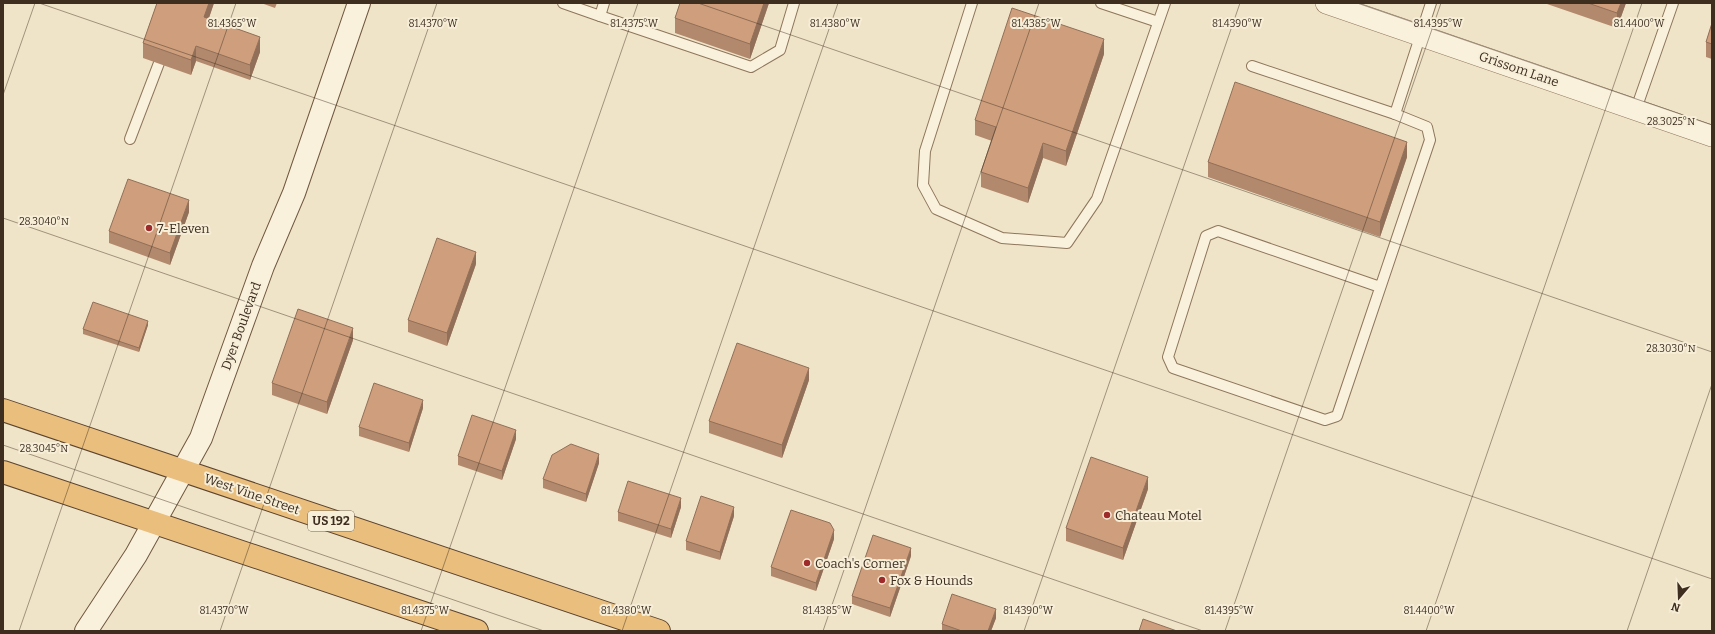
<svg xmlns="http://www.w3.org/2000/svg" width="1715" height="634" viewBox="0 0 1715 634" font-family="Bitter,serif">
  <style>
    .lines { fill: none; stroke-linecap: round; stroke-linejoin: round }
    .service-casing { stroke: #8d765c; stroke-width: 12 }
    .minor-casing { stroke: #8d765c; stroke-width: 22 }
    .secondary-casing { stroke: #6f573f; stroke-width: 24 }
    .trunk-casing { stroke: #5b4430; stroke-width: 24 }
    .service { stroke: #faf1dc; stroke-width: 10 }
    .minor { stroke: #faf1dc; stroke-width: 21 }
    .secondary { stroke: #faf1dc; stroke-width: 22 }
    .trunk { stroke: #eabe7c; stroke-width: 22 }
    .wall { fill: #b2896c }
    .shaded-wall { fill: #916f58 }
    .building { fill: #cf9f7d; stroke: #916f58 }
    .ticks { fill: none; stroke: #3d2e20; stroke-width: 1; stroke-opacity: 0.45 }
    .poi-dot { fill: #9e2a2b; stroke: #f7eed8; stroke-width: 1.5 }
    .labels { text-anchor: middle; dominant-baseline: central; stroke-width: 4; stroke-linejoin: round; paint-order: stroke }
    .shield { fill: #f7eed8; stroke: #756857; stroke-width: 1 }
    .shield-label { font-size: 12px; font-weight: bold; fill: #3d2e20 }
    .street-label { font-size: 13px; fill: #3d2e20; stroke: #f7eed8 }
    .poi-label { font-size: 13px; fill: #3d2e20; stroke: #f7eed8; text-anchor: start }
    .ticks-label { font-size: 10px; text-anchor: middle; fill: #3d2e20; stroke: #f7eed8; stroke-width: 4; stroke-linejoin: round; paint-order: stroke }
  </style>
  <rect width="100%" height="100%" fill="#f0e4c8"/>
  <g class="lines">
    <defs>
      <g id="service">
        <polyline points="563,3 600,16 604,3"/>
        <polyline points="972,3 925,151 923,185 936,209 1002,238 1067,243 1097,199 1165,3"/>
        <polyline points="1101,3 1158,22"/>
        <polyline points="600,16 751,67 780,50 794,3"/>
        <polyline points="1252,66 1395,114"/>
        <polyline points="1636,109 1673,3"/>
        <polyline points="130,139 159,63"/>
        <polyline points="1380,287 1218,231 1206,236 1168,357 1173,368 1325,420 1337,416 1430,140 1427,127 1395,114 1431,3"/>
      </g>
      <polyline id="minor" points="1326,3 1712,136"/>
      <polyline id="secondary" points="86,631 136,555 201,438 263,266 294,193 359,3"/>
      <g id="trunk">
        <polyline points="3,410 659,631"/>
        <polyline points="3,472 477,631"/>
      </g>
    </defs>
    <use href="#service" class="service-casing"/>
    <use href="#minor" class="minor-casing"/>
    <use href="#secondary" class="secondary-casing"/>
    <use href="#trunk" class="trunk-casing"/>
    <use href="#service" class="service"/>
    <use href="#minor" class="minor"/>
    <use href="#secondary" class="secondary"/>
    <use href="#trunk" class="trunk"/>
  </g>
  <g class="wall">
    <polygon points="157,3 214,3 209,18 260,52 250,80 196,61 191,75 143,58 143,43"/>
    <polygon points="261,3 277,3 275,8"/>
    <polygon points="680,3 769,3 750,59 675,33 675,18"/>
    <polygon points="1547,3 1626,3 1617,28 1547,4"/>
    <polygon points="1712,23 1712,59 1706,57 1706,42"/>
    <polygon points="1104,54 1066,166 1043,158 1028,203 981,187 981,172 992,141 975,135 975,120"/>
    <polygon points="1407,157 1380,237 1208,177 1208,162"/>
    <polygon points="189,212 170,265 109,243 109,231"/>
    <polygon points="476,264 447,346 408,332 408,320"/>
    <polygon points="148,325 139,352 83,334 83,329"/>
    <polygon points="353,340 327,414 272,395 272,383"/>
    <polygon points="809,380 782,458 709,433 709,421"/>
    <polygon points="423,408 409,452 359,436 359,427"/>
    <polygon points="516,439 502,480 458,465 458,456"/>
    <polygon points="599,463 586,502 543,488 543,479"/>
    <polygon points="1148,489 1123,560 1066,541 1066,528"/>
    <polygon points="681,507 671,538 618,521 618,512"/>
    <polygon points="734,516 720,560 686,550 686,541"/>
    <polygon points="834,539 816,591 771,576 771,567"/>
    <polygon points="911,556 890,617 852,604 852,596"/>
    <polygon points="996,618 991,631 942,631 942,624"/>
  </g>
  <g class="shaded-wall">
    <polygon points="209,3 214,3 204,32 204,17"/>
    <polygon points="764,3 769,3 750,59 750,44"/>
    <polygon points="1621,3 1626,3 1617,28 1617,13"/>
    <polygon points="260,37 260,52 250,80 250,65"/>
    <polygon points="1104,39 1104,54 1066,166 1066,151"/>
    <polygon points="196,46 196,61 191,75 191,60"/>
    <polygon points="1407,142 1407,157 1380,237 1380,222"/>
    <polygon points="1043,143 1043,158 1028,203 1028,188"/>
    <polygon points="189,200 189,212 170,265 170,253"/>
    <polygon points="476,252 476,264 447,346 447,333"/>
    <polygon points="148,321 148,325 139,352 139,348"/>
    <polygon points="353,328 353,340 327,414 327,402"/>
    <polygon points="809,368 809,380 782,458 782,445"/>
    <polygon points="423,400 423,408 409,452 409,443"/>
    <polygon points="516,430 516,439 502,480 502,471"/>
    <polygon points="599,454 599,463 586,502 586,494"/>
    <polygon points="1148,477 1148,489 1123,560 1123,548"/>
    <polygon points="681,498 681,507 671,538 671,529"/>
    <polygon points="734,507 734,516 720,560 720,552"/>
    <polygon points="834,530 834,539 816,591 816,583"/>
    <polygon points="911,548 911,556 890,617 890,608"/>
    <polygon points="996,609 996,618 991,631 988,631"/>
  </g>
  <g class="building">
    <polygon points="157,3 209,3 204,17 260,37 250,65 196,46 191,60 143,43"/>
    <polygon points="680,3 764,3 750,44 675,18"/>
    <polygon points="1588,3 1621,3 1617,13"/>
    <polygon points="1012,8 1104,39 1066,151 1043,143 1028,188 981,172 996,127 975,120"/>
    <polygon points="1712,23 1712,44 1706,42"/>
    <polygon points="1235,82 1407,142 1380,222 1208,162"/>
    <polygon points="128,179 189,200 170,253 109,231"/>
    <polygon points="437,238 476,252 447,333 408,320"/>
    <polygon points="93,302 148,321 139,348 83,329"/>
    <polygon points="298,309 353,328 327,402 272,383"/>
    <polygon points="737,343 809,368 782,445 709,421"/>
    <polygon points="374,383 423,400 409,443 359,427"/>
    <polygon points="472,415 516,430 502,471 458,456"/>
    <polygon points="571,444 599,454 586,494 543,479 552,455"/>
    <polygon points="1091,457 1148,477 1123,548 1066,528"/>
    <polygon points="628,481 681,498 671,529 618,512"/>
    <polygon points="701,496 734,507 720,552 686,541"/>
    <polygon points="791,510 830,523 834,530 816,583 771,567"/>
    <polygon points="873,535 911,548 890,608 852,596"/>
    <polygon points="952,594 996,609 988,631 962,631 942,624"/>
    <polygon points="1143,619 1177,631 1139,631"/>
  </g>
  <path class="ticks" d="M39,3l1673,576M698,3l1014,349M1357,3l355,122M3,95l32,-92M3,218l1200,413M3,445l541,186M19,631l217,-628M220,631l217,-628M421,631l217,-628M622,631l216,-628M823,631l216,-628M1024,631l216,-628M1225,631l216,-628M1426,631l216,-628M1627,631l85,-247"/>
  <g class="poi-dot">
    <circle cx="149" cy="228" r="4"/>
    <circle cx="1107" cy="515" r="4"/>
    <circle cx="807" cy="563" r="4"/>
    <circle cx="882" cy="580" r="4"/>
  </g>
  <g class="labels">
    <rect class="shield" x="308" y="511" width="46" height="20" rx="3"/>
    <g class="shield-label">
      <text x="331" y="521">US 192</text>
    </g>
    <g class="street-label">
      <text transform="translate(1519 69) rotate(19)">Grissom Lane</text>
      <text transform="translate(241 326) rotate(-70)">Dyer Boulevard</text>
      <text transform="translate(252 494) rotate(19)">West Vine Street</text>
    </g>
    <g class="poi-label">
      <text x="157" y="228">7-Eleven</text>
      <text x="1115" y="515">Chateau Motel</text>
      <text x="815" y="563">Coach's Corner</text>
      <text x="890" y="580">Fox &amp; Hounds</text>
    </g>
  </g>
  <g class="ticks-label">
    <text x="835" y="27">81.4380°W</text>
    <text x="232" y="27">81.4365°W</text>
    <text x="433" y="27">81.4370°W</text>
    <text x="634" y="27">81.4375°W</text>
    <text x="1036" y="27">81.4385°W</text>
    <text x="1237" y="27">81.4390°W</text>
    <text x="1438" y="27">81.4395°W</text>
    <text x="1639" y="27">81.4400°W</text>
    <text x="1671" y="125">28.3025°N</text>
    <text x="44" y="225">28.3040°N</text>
    <text x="1671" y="352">28.3030°N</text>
    <text x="44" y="452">28.3045°N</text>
    <text x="224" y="614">81.4370°W</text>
    <text x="425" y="614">81.4375°W</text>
    <text x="626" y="614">81.4380°W</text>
    <text x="827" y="614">81.4385°W</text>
    <text x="1028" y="614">81.4390°W</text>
    <text x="1229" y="614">81.4395°W</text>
    <text x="1429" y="614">81.4400°W</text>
  </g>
  <rect width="1715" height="634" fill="none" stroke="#3d2e20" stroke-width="8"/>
  <g transform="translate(1679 598) rotate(199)" stroke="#f7eed8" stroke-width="3" paint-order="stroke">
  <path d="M0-3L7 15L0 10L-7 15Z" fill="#3d2e20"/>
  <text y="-6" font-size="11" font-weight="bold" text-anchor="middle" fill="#3d2e20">N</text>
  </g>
</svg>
